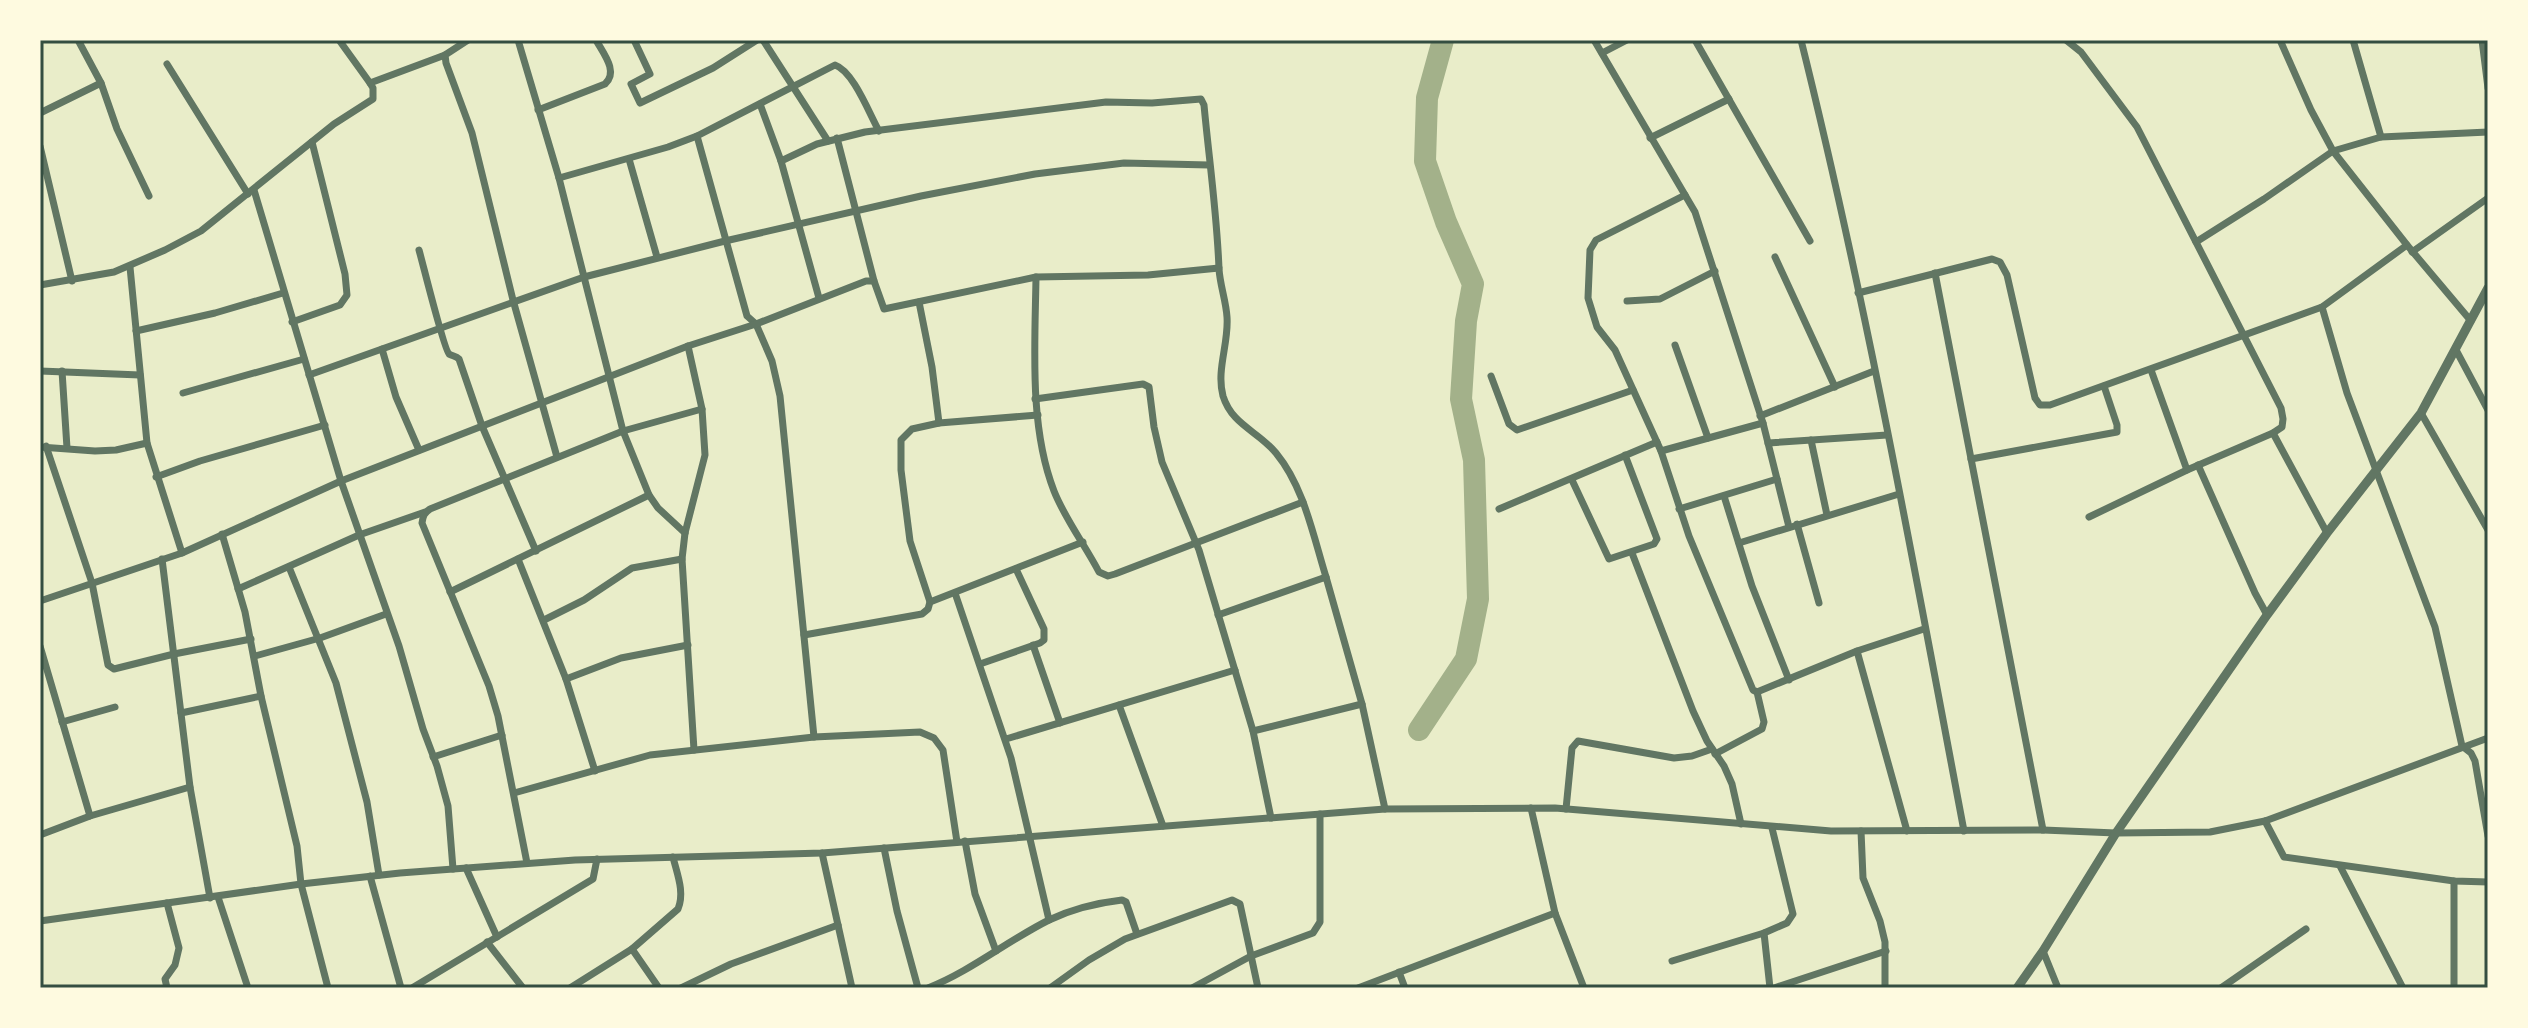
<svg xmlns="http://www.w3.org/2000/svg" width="2528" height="1028" viewBox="0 0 2528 1028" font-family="Cabin,sans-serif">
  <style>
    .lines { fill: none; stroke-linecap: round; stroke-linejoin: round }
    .river { stroke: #a3b18a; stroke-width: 22 }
    .minor { stroke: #617663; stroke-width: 7 }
    .tertiary { stroke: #617663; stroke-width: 9 }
    .neatline { fill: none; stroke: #344e41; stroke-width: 3 }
  </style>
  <rect width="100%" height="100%" fill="#e9edc9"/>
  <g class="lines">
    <polyline class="river" points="1419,730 1466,659 1478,599 1474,460 1461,399 1466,321 1473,284 1446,222 1425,161 1427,98 1443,40"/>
    <g class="minor">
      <polyline points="78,40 101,83 117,129 149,196"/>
      <polyline points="468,40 445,55 446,63 472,133 513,300 557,457"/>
      <polyline points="518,40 559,178 623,431 649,495 658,508 685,533"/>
      <polyline points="634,40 650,74 631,84 640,103 713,68 757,40"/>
      <polyline points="763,40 828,141"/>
      <polyline points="1594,40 1695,212 1763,423 1789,527"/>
      <polyline points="1695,40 1810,241"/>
      <path d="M1801,40c65,261 113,526 163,791"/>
      <polyline points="2066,40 2081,52 2137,127 2281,408 2283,419 2282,427 2273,433 2187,470 2089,517"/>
      <polyline points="2280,40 2311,110 2333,151 2407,245 2471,321"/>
      <polyline points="2353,40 2381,137"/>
      <polyline points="2482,40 2488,88"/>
      <polyline points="1602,53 1627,40"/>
      <polyline points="167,64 248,194"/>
      <polyline points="370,83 445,55"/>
      <polyline points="760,104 781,161 819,298"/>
      <path d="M538,110l67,-26c14,-12 -2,-31 -9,-44"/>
      <polyline points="40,113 101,83"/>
      <polyline points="697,136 747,316 756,324 772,361 780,396 814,737"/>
      <polyline points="837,138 874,281 884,309 1036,277 1148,275 1219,268"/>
      <polyline points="1650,138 1729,99"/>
      <polyline points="40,146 72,281"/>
      <polyline points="629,159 657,257"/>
      <path d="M781,161l36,-17 48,-12 241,-30 46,1 49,-4 3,6c5,54 13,109 15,164 1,16 7,32 8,48 2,26 -11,53 -4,79 9,29 35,35 53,57 28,34 37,82 50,124"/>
      <path d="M559,178l109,-31 29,-11 138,-71c18,6 34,48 44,66"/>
      <polyline points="254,190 341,481 399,646 423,729 437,766 448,806 453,869"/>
      <polyline points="1685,195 1596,240 1590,250 1588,298 1597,327 1615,350 1661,451 1689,536 1753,690 1757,692 1764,722 1762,729 1715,754"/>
      <polyline points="2196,242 2264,199 2333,151 2381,137 2488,132"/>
      <path d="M419,250c4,14 25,100 30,104 3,2 7,2 10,5l23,67 54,125"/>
      <polyline points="2412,252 2488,198"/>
      <polyline points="1775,257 1835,387"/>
      <polyline points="130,267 147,443 182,553"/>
      <polyline points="1935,273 2043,830"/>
      <path d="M1036,277c-1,69 -7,150 18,214 11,28 31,54 45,81l9,4 7,-2 188,-72"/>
      <polyline points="40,285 114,272 165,250 201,231 334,124 373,99 373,88 370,83 339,40"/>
      <polyline points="1858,293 1992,259 2000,262 2007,275 2035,398 2040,405 2050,405 2322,307 2407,245"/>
      <polyline points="1627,301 1660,299 1715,271"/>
      <polyline points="919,302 932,367 939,423"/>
      <polyline points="2322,307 2347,393 2435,627 2462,746 2471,753 2475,761 2488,836"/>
      <polyline points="292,322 340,305 347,295 345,274 312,142"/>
      <polyline points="136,331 215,313 283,293"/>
      <polyline points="1675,345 1708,438"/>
      <polyline points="688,346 702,409 705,455 685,533 682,559 694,750"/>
      <polyline points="382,349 396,397 419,450"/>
      <polyline points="2456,350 2488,410"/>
      <polyline points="2151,370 2187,470"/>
      <polyline points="40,371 140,375"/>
      <polyline points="62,371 67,448"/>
      <polyline points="309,375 584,277 725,241 921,196 1035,174 1124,163 1209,165"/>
      <polyline points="1491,376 1509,424 1517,430 1633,390"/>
      <polyline points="183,393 304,359"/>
      <polyline points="1035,399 1143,384 1149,387 1154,427 1162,462 1199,550 1253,731 1271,818"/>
      <polyline points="2421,413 2488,530"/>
      <polyline points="1760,416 1874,371"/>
      <polyline points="2273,433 2327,533"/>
      <polyline points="1811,440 1827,515"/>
      <polyline points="1768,443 1887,435"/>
      <polyline points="46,446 92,583 108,665 114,669 174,654 251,639"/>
      <polyline points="40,447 95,451 116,450 147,443"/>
      <polyline points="1661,451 1763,423"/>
      <polyline points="1971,459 2117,432 2117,425 2104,386"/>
      <polyline points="2198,465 2255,593 2267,615"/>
      <polyline points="156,477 200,461 325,425"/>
      <polyline points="1572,480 1609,559 1654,544 1657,539 1625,455"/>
      <polyline points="1724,496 1752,586 1789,680"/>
      <polyline points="1499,509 1657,442"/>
      <polyline points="1679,509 1777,479"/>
      <polyline points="1797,524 1819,603"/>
      <polyline points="222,534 245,612 261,696 297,846 301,884 328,988"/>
      <polyline points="1739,543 1899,494"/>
      <polyline points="1632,553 1693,711 1707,741 1724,766 1732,784 1741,824"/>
      <polyline points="162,559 190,787 210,898"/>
      <polyline points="518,559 566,679 595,771"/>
      <polyline points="289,567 336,683 367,802 379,875"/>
      <polyline points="238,589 359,535 425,512"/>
      <polyline points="450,592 649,495"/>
      <polyline points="955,593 1011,758 1049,920"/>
      <polyline points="40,601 182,553 341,481 688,346 756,324 866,281 874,281"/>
      <polyline points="930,602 910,541 901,470 901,440 912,429 939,423 1038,415"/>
      <polyline points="1218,615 1326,577 1362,704 1385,809"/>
      <polyline points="544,620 584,600 632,568 682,559"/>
      <polyline points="804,635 922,614 928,609 930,602 1083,542"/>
      <polyline points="1033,645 1060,723"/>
      <polyline points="40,646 90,816"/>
      <polyline points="1857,651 1907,831"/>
      <polyline points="255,656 320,638 386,614"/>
      <polyline points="980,664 1040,643 1044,640 1044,629 1016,569"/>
      <polyline points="566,679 621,658 688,645"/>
      <polyline points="1757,692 1857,651 1924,629"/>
      <polyline points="1119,705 1163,826"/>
      <polyline points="181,713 261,696"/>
      <polyline points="62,722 115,707"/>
      <polyline points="1253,731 1362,704"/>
      <polyline points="1006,739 1235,670"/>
      <polyline points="433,757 502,735"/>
      <polyline points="514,793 650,755 814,737 920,732 934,738 943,750 957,842"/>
      <polyline points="1531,808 1555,913 1584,988"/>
      <polyline points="1566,809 1572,748 1578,741 1674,758 1692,756 1712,749"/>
      <polyline points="2265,821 2284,857 2454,881 2488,882"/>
      <polyline points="1861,831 1863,878 1880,921 1885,942 1885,988"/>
      <polyline points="40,835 90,816 190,787"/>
      <polyline points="965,841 975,894 996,951"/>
      <polyline points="884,848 897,911 918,988"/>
      <polyline points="822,853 852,988"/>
      <path d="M527,863l-29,-147 -9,-30 -67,-163c1,-7 2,-10 8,-14l193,-78 79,-22"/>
      <polyline points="2340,866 2403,988"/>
      <polyline points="466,868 497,937"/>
      <polyline points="370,876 401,988"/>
      <polyline points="2454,881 2454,988"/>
      <polyline points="218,897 248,988"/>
      <polyline points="167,903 179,948 175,965 165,979 167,988"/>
      <polyline points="40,921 301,884 400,873 575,860 822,853 1385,809 1555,808 1831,831 2043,830 2116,833 2210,832 2265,821 2488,738"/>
      <polyline points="487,942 523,988"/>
      <polyline points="632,949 659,988"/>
      <polyline points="2043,951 2058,988"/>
      <polyline points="1672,961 1764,933"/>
      <polyline points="1399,972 1405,988"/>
      <polyline points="412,988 593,879 597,859"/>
      <path d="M570,988l62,-39 46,-40c7,-17 -1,-35 -5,-52"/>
      <polyline points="681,988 731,964 838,925"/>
      <path d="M928,988c43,-17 79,-47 121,-68 23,-11 47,-17 73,-20l4,2 11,32"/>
      <polyline points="1050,988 1089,960 1125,939 1232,900 1240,904 1258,988"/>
      <polyline points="1192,988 1251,956 1313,933 1320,922 1320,814"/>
      <polyline points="1358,988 1555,913"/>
      <polyline points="1770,988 1764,933 1787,923 1793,914 1772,828"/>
      <polyline points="1774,988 1886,951"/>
      <polyline points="2221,988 2306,929"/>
    </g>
    <polyline class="tertiary" points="2017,988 2043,951 2116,833 2267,615 2327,533 2421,413 2488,288"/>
  </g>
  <rect width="2528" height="1028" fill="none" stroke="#fefae0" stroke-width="84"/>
  <rect x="42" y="42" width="2444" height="944" class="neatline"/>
</svg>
